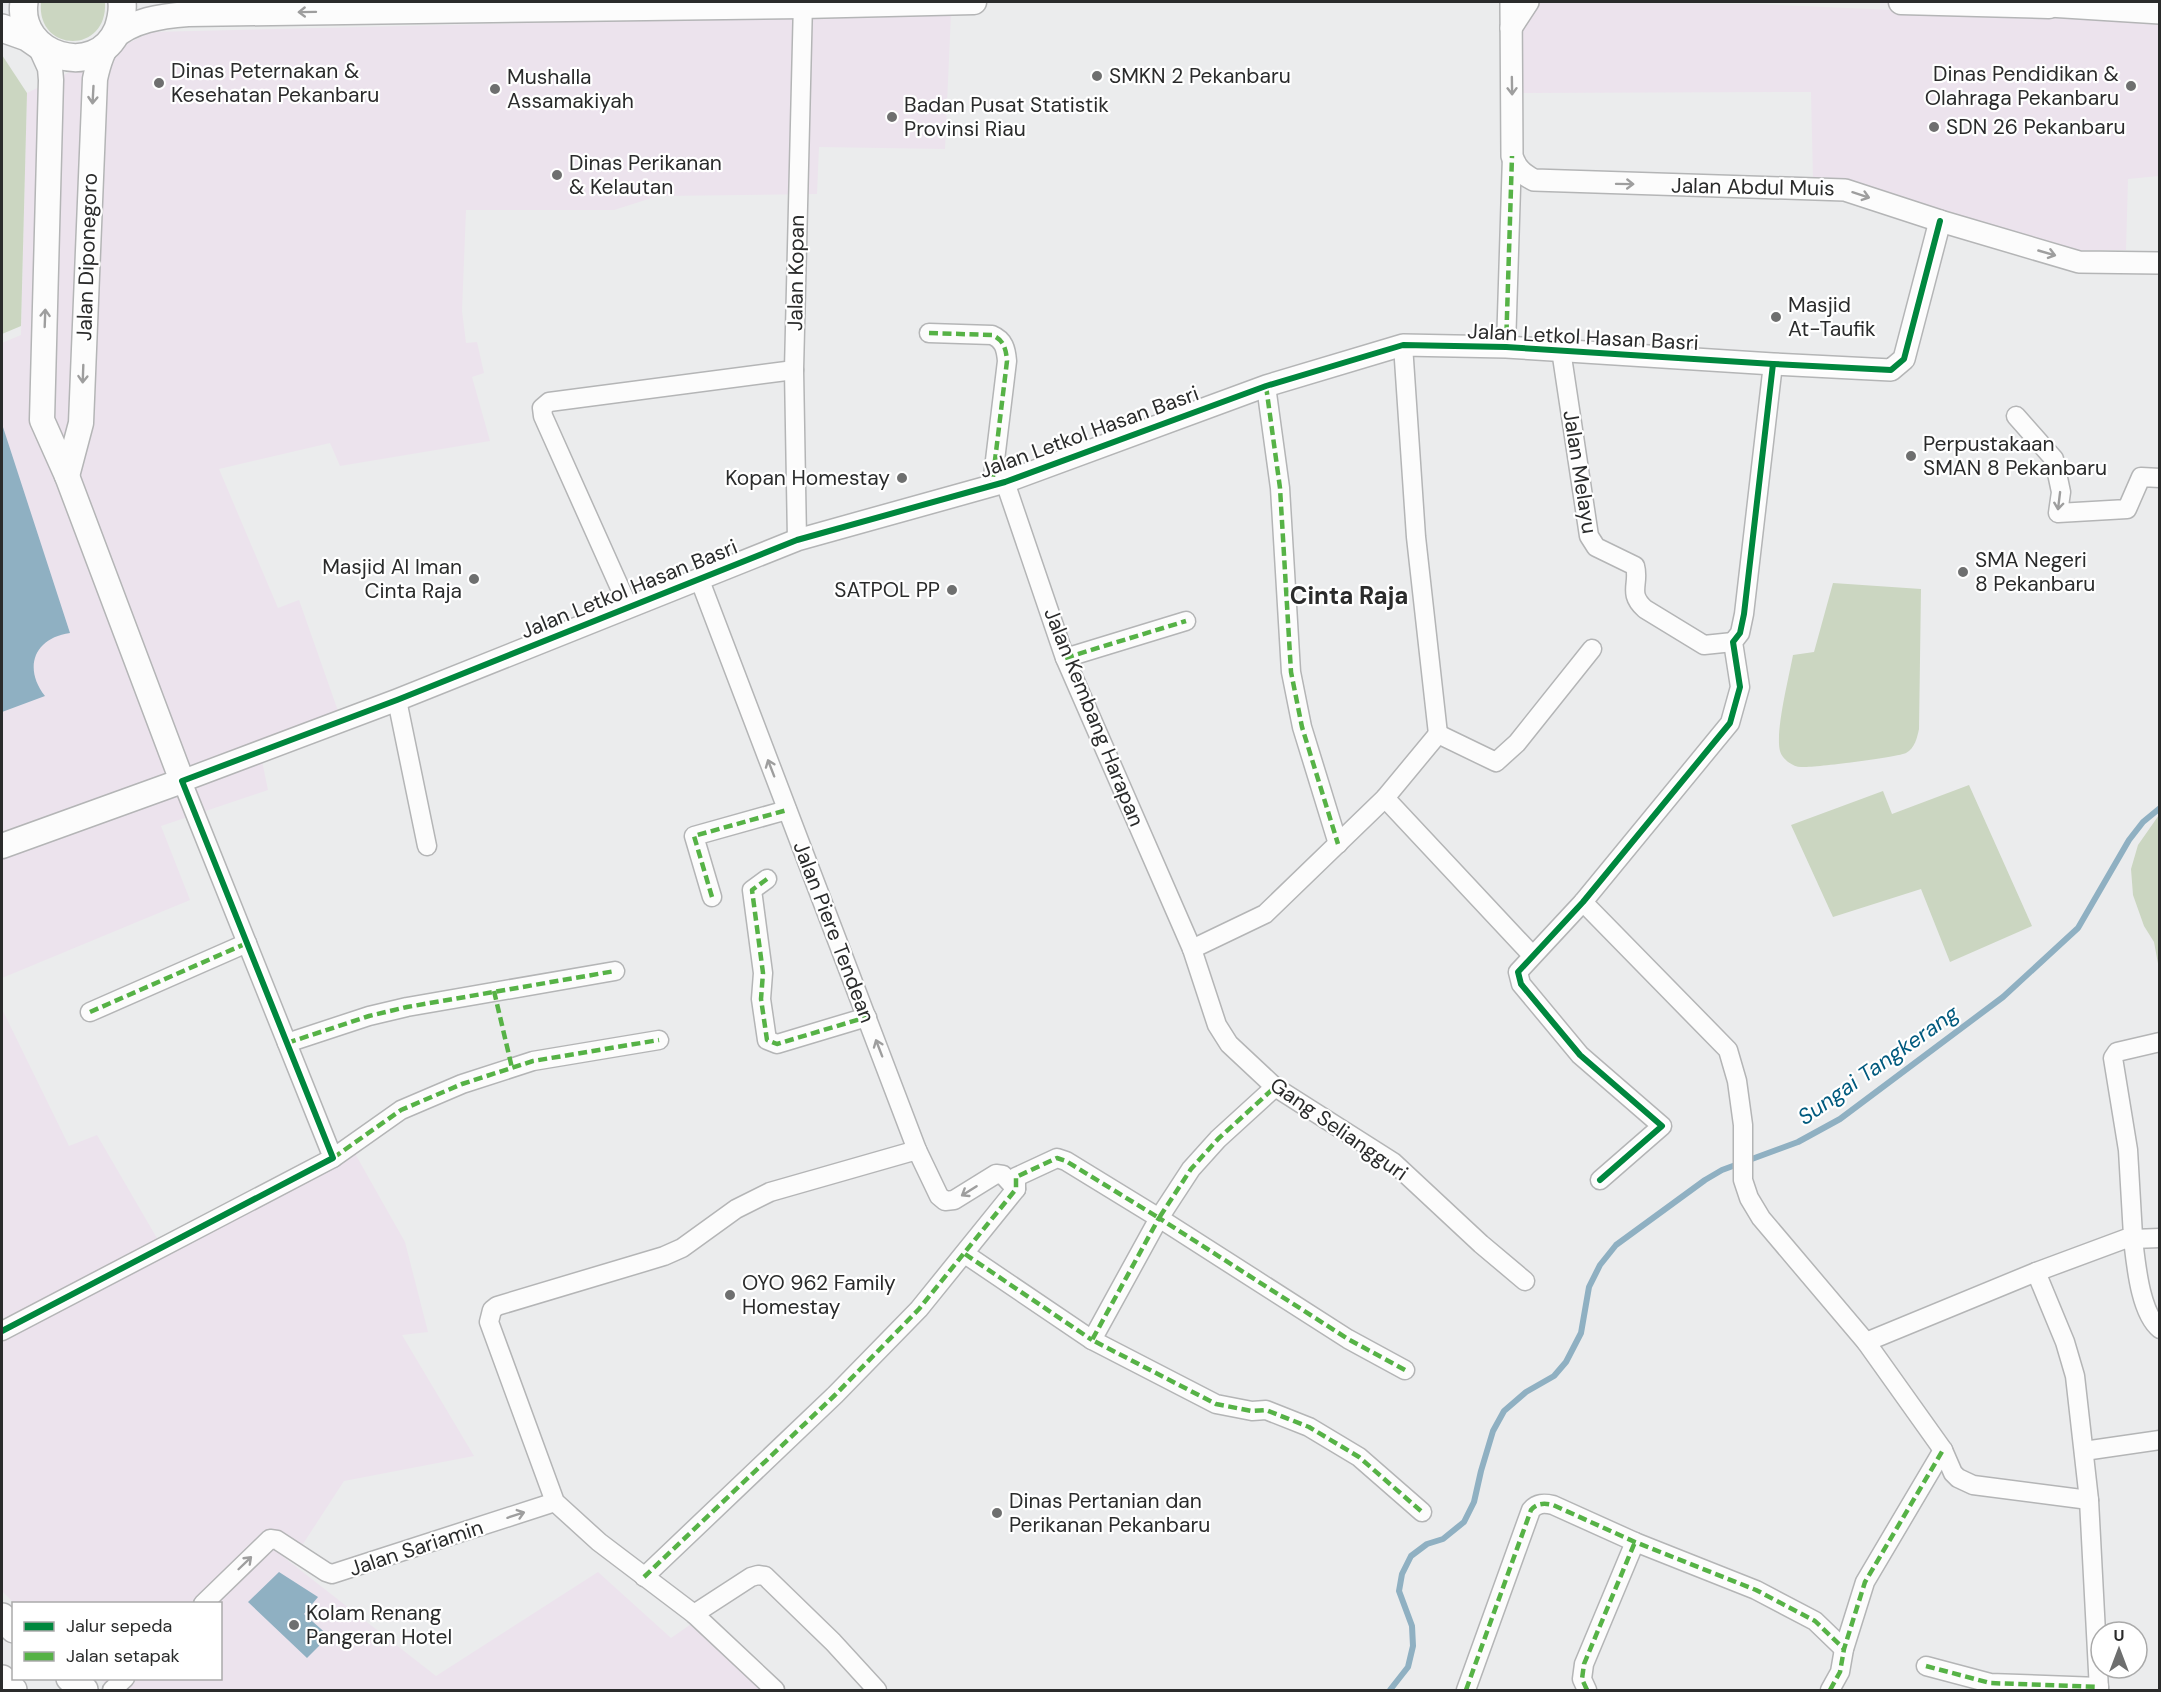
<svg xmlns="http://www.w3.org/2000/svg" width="2161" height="1692" viewBox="0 0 2161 1692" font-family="'DM Sans',sans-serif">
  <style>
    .commercial { fill: #ece3ed }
    .green { fill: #cbd6c1 }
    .water { fill: #8fb0c2 }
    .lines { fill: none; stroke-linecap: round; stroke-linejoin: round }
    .stream { stroke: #8fb0c2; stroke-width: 6 }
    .minor-casing { stroke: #b4b5b6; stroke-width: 21 }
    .tertiary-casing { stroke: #b4b5b6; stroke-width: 24 }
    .secondary-casing { stroke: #b4b5b6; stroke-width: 27 }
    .primary-casing { stroke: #b4b5b6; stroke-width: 30 }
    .minor { stroke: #fcfcfc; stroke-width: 18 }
    .tertiary { stroke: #fcfcfc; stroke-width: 21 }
    .secondary { stroke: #fcfcfc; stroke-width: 24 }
    .primary { stroke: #fcfcfc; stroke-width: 27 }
    .quiet { stroke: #56b246; stroke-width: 4.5; stroke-dasharray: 9 4.5; stroke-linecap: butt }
    .cycleway-casing { stroke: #fff; stroke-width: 10 }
    .cycleway { stroke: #00873e; stroke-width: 6 }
    .oneway { stroke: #9e9e9e }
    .poi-dot { fill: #6e6f6f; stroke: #fff; stroke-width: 2 }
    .labels { text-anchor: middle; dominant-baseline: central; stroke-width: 4.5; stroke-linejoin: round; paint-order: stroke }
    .poi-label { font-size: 21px; fill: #2a2b2b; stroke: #fff; text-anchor: start }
    .street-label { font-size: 21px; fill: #2a2b2b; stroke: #fff }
    .water-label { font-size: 22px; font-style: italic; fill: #005a7e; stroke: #fff }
    .quarter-label { font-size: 24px; font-weight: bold; fill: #2a2b2b; stroke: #fff }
  </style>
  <rect width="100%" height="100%" fill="#ebeced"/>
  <g class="commercial">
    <polygon points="1516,2 1754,4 2055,17 2064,2 2159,2 2159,176 2128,179 2126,250 2064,250 1842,179 1813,179 1811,92 1515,93"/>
    <polygon points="951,13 945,149 819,147 817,194 658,196 614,210 466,210 462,311 466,343 477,342 484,373 472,377 490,441 340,466 330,443 219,469 278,608 299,600 338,711 258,742 268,790 161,826 190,900 2,978 2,343 21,335 27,93 151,32"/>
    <polygon points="2,1009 69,1146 97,1135 165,1252 353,1150 405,1242 428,1332 402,1335 474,1456 344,1481 303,1544 281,1555 436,1676 598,1572 671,1638 697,1620 769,1690 114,1690 100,1679 220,1678 220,1604 14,1603 2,1591"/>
  </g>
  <g class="green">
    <path d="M41,2h64c3,53 -69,51 -64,0z"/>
    <polygon points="2,55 27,93 21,326 2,334"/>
    <path d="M1833,583l88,6 -2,140c-2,9 -4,19 -13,24 -8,4 -93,15 -105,14 -8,0 -19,-8 -21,-16 -5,-19 9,-74 13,-96l21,-3z"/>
    <polygon points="1969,785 2032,926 1950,962 1921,889 1833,917 1791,825 1883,791 1892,814"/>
    <polygon points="2159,815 2159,969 2154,942 2144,926 2133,895 2131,869 2138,845"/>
  </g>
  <g class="water">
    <path d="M2,424l68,209c-36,5 -47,35 -25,63l-43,16z"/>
    <polygon points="279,1572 318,1597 304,1614 329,1636 307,1658 248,1602"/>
  </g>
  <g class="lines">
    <polyline class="stream" points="1390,1690 1408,1667 1413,1646 1412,1626 1399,1591 1402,1574 1411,1556 1427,1544 1443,1539 1464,1522 1474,1502 1481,1471 1493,1431 1504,1411 1526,1392 1554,1376 1566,1362 1581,1333 1589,1287 1600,1265 1616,1245 1705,1180 1722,1170 1798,1142 1840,1119 2003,997 2078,928 2129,840 2143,822 2160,808"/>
    <defs>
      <g id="minor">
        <path d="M929,333l63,2c12,5 14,14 15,26l-15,124"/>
        <polyline points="1403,345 1416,537 1438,734"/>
        <polyline points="1506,347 1512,156"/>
        <path d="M1561,350l28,186 7,11 39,19c5,18 -8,27 10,43l59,36 29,-3"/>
        <polyline points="1266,386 1280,488 1291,672 1302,727 1338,844"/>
        <polyline points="2016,416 2054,459 2061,492 2058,513 2127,509 2141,477 2160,478"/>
        <polyline points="1005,482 1065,658 1192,949 1217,1025 1229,1044 1275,1087 1393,1162 1481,1244 1525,1281"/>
        <polyline points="797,540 794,370 803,2"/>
        <polyline points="699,578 917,1150 939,1196 945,1201 954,1200 996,1174 1003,1175 1016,1189"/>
        <polyline points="628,606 543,416 542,408 549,402 794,370"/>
        <polyline points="1065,658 1186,621"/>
        <polyline points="397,700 427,846"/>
        <polyline points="1438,734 1496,762 1517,743 1592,649"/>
        <polyline points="1385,798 1532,955"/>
        <polyline points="767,879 752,890 763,973 761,999 767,1040 777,1044 867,1017"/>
        <polyline points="712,897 694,836 787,810"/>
        <polyline points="1583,902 1728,1050 1737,1081 1743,1125 1743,1180 1749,1198 1761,1218 1866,1342 1943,1450 1953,1473 1958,1478 1973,1485 2089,1500"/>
        <polyline points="1192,949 1265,914 1385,798 1438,734"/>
        <polyline points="90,1012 247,943"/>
        <polyline points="287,1043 369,1016 407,1007 615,971"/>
        <polyline points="333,1158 401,1110 462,1084 533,1061 659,1040"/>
        <polyline points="1600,1180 1662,1126 1580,1055 1521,984 1518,972 1583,902 1730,723 1740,687 1733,642 1740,633 1744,614 1773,364"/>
        <polyline points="2133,1236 2133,1239 2160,1238"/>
        <path d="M2133,1239c3,25 7,74 27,90"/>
        <polyline points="965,1254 1092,1340"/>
        <polyline points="2036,1272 2065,1342 2075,1376 2089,1500 2099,1690"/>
        <polyline points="2,1331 333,1158 182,781"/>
        <polyline points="1866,1342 2036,1272 2133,1236 2128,1150 2113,1058 2117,1052 2160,1042"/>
        <polyline points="1405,1370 1348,1339 1159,1218 1092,1340 1216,1404 1252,1411 1266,1410 1309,1427 1359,1457 1422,1512"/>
        <polyline points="2084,1451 2160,1440"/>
        <polyline points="644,1577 835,1395 919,1309 1016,1189 1016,1177 1057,1158 1066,1161 1159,1218 1191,1169 1218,1139 1275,1087"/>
        <polyline points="203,1604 270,1539 277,1540 326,1572 332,1574 555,1502"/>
        <polyline points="694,1614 751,1577 758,1575 765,1576 833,1642 877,1690"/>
        <polyline points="1926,1666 1990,1683 2099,1687"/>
        <polyline points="112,1690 125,1678"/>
        <polyline points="775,1690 694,1614 599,1542 555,1502 489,1322 492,1310 497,1306 664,1256 682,1248 736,1209 770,1192 917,1150"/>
        <path d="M1466,1690l65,-180c6,-7 13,-7 22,-5l82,37 121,48 59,31 29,28"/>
        <polyline points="1587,1690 1582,1679 1584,1664 1635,1542"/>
        <polyline points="1830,1690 1840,1672 1844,1649 1865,1582 1943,1450"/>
      </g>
      <g id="tertiary">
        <path d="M1511,2l1,154c4,12 10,18 22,24l311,10 95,31 139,41 81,1"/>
        <polyline points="2049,6 2160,13"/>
        <polyline points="1511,28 1528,2"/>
        <polyline points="182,781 397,700 797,540 1005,482 1266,386 1403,345 1506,347 1773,364 1891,370 1904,359 1940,221"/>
      </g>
      <g id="secondary">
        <polyline points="1901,2 2049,6 2052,2"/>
        <path d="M67,476l14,-53 14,-344c3,-14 7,-30 17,-40 19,-19 50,-23 76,-25l615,-8 171,-4"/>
        <polyline points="2,846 182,781 67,476 42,420 51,80 50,68 40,46"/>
      </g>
      <g id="primary">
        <path d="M24,2c-8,54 72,79 94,27 3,-9 5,-18 4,-27"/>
        <polyline points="2,28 27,37 40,46"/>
        <polyline points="2,1617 14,1629"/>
        <polyline points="70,1678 84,1690"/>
        <polyline points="2,1679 13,1690"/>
      </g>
    </defs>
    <use href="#minor" class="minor-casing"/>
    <use href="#tertiary" class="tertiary-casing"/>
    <use href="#secondary" class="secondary-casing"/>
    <use href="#primary" class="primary-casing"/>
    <use href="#minor" class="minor"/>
    <use href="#tertiary" class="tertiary"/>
    <use href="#secondary" class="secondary"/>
    <use href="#primary" class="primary"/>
    <g class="quiet">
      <path d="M929,333l63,2c12,5 14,14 15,26l-15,124"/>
      <polyline points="1506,347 1512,156"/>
      <polyline points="1266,386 1280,488 1291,672 1302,727 1338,844"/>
      <polyline points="1065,658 1186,621"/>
      <polyline points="767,879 752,890 763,973 761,999 767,1040 777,1044 867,1017"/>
      <polyline points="712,897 694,836 787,810"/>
      <polyline points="494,991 512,1068"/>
      <polyline points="90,1012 247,943"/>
      <polyline points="287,1043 369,1016 407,1007 615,971"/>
      <polyline points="333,1158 401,1110 462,1084 533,1061 659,1040"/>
      <polyline points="965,1254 1092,1340"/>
      <polyline points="1405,1370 1348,1339 1159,1218 1092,1340 1216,1404 1252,1411 1266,1410 1309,1427 1359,1457 1422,1512"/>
      <polyline points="644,1577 835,1395 919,1309 1016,1189 1016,1177 1057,1158 1066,1161 1159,1218 1191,1169 1218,1139 1275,1087"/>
      <polyline points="1926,1666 1990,1683 2099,1687"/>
      <path d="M1466,1690l65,-180c6,-7 13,-7 22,-5l82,37 121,48 59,31 29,28"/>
      <polyline points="1587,1690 1582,1679 1584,1664 1635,1542"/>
      <polyline points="1830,1690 1840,1672 1844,1649 1865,1582 1943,1450"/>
    </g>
    <defs>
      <g id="cycleway">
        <polyline points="1600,1180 1662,1126 1580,1055 1521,984 1518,972 1583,902 1730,723 1740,687 1733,642 1740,633 1744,614 1773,364"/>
        <polyline points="2,1331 333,1158 182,781 397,700 797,540 1005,482 1266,386 1403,345 1506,347 1773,364 1891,370 1904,359 1940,221"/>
      </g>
    </defs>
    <use href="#cycleway" class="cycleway-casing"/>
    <use href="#cycleway" class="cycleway"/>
  </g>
  <defs><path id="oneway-shaft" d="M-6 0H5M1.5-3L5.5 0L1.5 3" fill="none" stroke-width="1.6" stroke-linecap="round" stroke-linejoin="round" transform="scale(1.5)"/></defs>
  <g class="oneway">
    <use href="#oneway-shaft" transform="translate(307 12) rotate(179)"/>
    <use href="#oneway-shaft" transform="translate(1512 86) rotate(89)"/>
    <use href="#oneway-shaft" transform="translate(93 95) rotate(93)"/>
    <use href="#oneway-shaft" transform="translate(1625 184) rotate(1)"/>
    <use href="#oneway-shaft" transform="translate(1861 195) rotate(18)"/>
    <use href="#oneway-shaft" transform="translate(2047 253) rotate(16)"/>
    <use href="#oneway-shaft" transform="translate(45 318) rotate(-88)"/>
    <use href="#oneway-shaft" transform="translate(83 374) rotate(92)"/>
    <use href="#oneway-shaft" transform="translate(2059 501) rotate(97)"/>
    <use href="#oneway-shaft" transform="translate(771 768) rotate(-111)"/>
    <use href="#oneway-shaft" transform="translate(879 1048) rotate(-111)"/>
    <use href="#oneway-shaft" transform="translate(969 1191) rotate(148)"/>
    <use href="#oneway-shaft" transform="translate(516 1515) rotate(-18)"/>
    <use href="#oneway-shaft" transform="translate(245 1563) rotate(-44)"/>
  </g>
  <g class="poi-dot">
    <circle cx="1097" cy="76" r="6"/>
    <circle cx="159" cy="83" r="6"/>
    <circle cx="2131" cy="86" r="6"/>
    <circle cx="495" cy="89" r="6"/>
    <circle cx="892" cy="117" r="6"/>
    <circle cx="1934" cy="127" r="6"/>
    <circle cx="557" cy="175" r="6"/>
    <circle cx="1776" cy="317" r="6"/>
    <circle cx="1911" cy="456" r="6"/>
    <circle cx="902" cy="478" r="6"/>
    <circle cx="1963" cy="572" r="6"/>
    <circle cx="474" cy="579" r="6"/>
    <circle cx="952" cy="590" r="6"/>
    <circle cx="730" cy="1295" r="6"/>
    <circle cx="997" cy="1513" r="6"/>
    <circle cx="294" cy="1625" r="6"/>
  </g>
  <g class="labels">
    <g class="poi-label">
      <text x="171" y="71">Dinas Peternakan &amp;<tspan x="171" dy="24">Kesehatan Pekanbaru</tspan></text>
      <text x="2119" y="74" text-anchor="end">Dinas Pendidikan &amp;<tspan x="2119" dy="24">Olahraga Pekanbaru</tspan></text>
      <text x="1109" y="76">SMKN 2 Pekanbaru</text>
      <text x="507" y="77">Mushalla<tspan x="507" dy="24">Assamakiyah</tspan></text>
      <text x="904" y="105">Badan Pusat Statistik<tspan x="904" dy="24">Provinsi Riau</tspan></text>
      <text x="1946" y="127">SDN 26 Pekanbaru</text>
      <text x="569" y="163">Dinas Perikanan<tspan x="569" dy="24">&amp; Kelautan</tspan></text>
      <text x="1788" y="305">Masjid<tspan x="1788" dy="24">At-Taufik</tspan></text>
      <text x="1923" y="444">Perpustakaan<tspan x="1923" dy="24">SMAN 8 Pekanbaru</tspan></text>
      <text x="890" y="478" text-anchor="end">Kopan Homestay</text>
      <text x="1975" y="560">SMA Negeri<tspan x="1975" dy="24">8 Pekanbaru</tspan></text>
      <text x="462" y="567" text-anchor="end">Masjid Al Iman<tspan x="462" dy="24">Cinta Raja</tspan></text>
      <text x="940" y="590" text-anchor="end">SATPOL PP</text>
      <text x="742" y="1283">OYO 962 Family<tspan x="742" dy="24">Homestay</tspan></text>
      <text x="1009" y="1501">Dinas Pertanian dan<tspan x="1009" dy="24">Perikanan Pekanbaru</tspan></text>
      <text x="306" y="1613">Kolam Renang<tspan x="306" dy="24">Pangeran Hotel</tspan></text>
    </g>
    <g class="street-label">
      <text transform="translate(1753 187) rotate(1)">Jalan Abdul Muis</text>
      <text transform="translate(87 257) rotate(-88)">Jalan Diponegoro</text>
      <text transform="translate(796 273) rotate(-89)">Jalan Kopan</text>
      <text transform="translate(1583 337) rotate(3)">Jalan Letkol Hasan Basri</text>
      <text transform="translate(1089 432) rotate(-20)">Jalan Letkol Hasan Basri</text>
      <text transform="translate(1580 472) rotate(81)">Jalan Melayu</text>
      <text transform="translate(629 589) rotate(-22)">Jalan Letkol Hasan Basri</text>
      <text transform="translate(1094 717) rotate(68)">Jalan Kembang Harapan</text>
      <text transform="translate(834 932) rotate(69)">Jalan Piere Tendean</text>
      <text transform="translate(1339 1129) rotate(35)">Gang Seliangguri</text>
      <text transform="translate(416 1548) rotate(-18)">Jalan Sariamin</text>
    </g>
    <g class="water-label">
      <text transform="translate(1878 1065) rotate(-35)">Sungai Tangkerang</text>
    </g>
    <g class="quarter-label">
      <text x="1349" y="595">Cinta Raja</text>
    </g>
  </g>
  <rect width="2161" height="1692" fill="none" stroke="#2a2b2b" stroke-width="6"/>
  <rect x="12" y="1602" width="210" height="78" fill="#ffffff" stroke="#aaaaaa" stroke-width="1.5"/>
  <rect x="24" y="1622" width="30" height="9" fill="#00873e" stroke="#aaaaaa" stroke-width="1.5"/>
  <text x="66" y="1632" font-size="18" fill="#2a2b2b">Jalur sepeda</text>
  <rect x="24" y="1652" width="30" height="9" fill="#56b246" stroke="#aaaaaa" stroke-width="1.5"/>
  <text x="66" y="1662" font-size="18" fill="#2a2b2b">Jalan setapak</text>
  <g transform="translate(2119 1650)"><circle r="28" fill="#ffffff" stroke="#aaaaaa" stroke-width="1.5"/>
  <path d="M0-4.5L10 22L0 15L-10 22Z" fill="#6e6f6f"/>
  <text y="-9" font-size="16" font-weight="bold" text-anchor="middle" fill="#2a2b2b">U</text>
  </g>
</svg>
